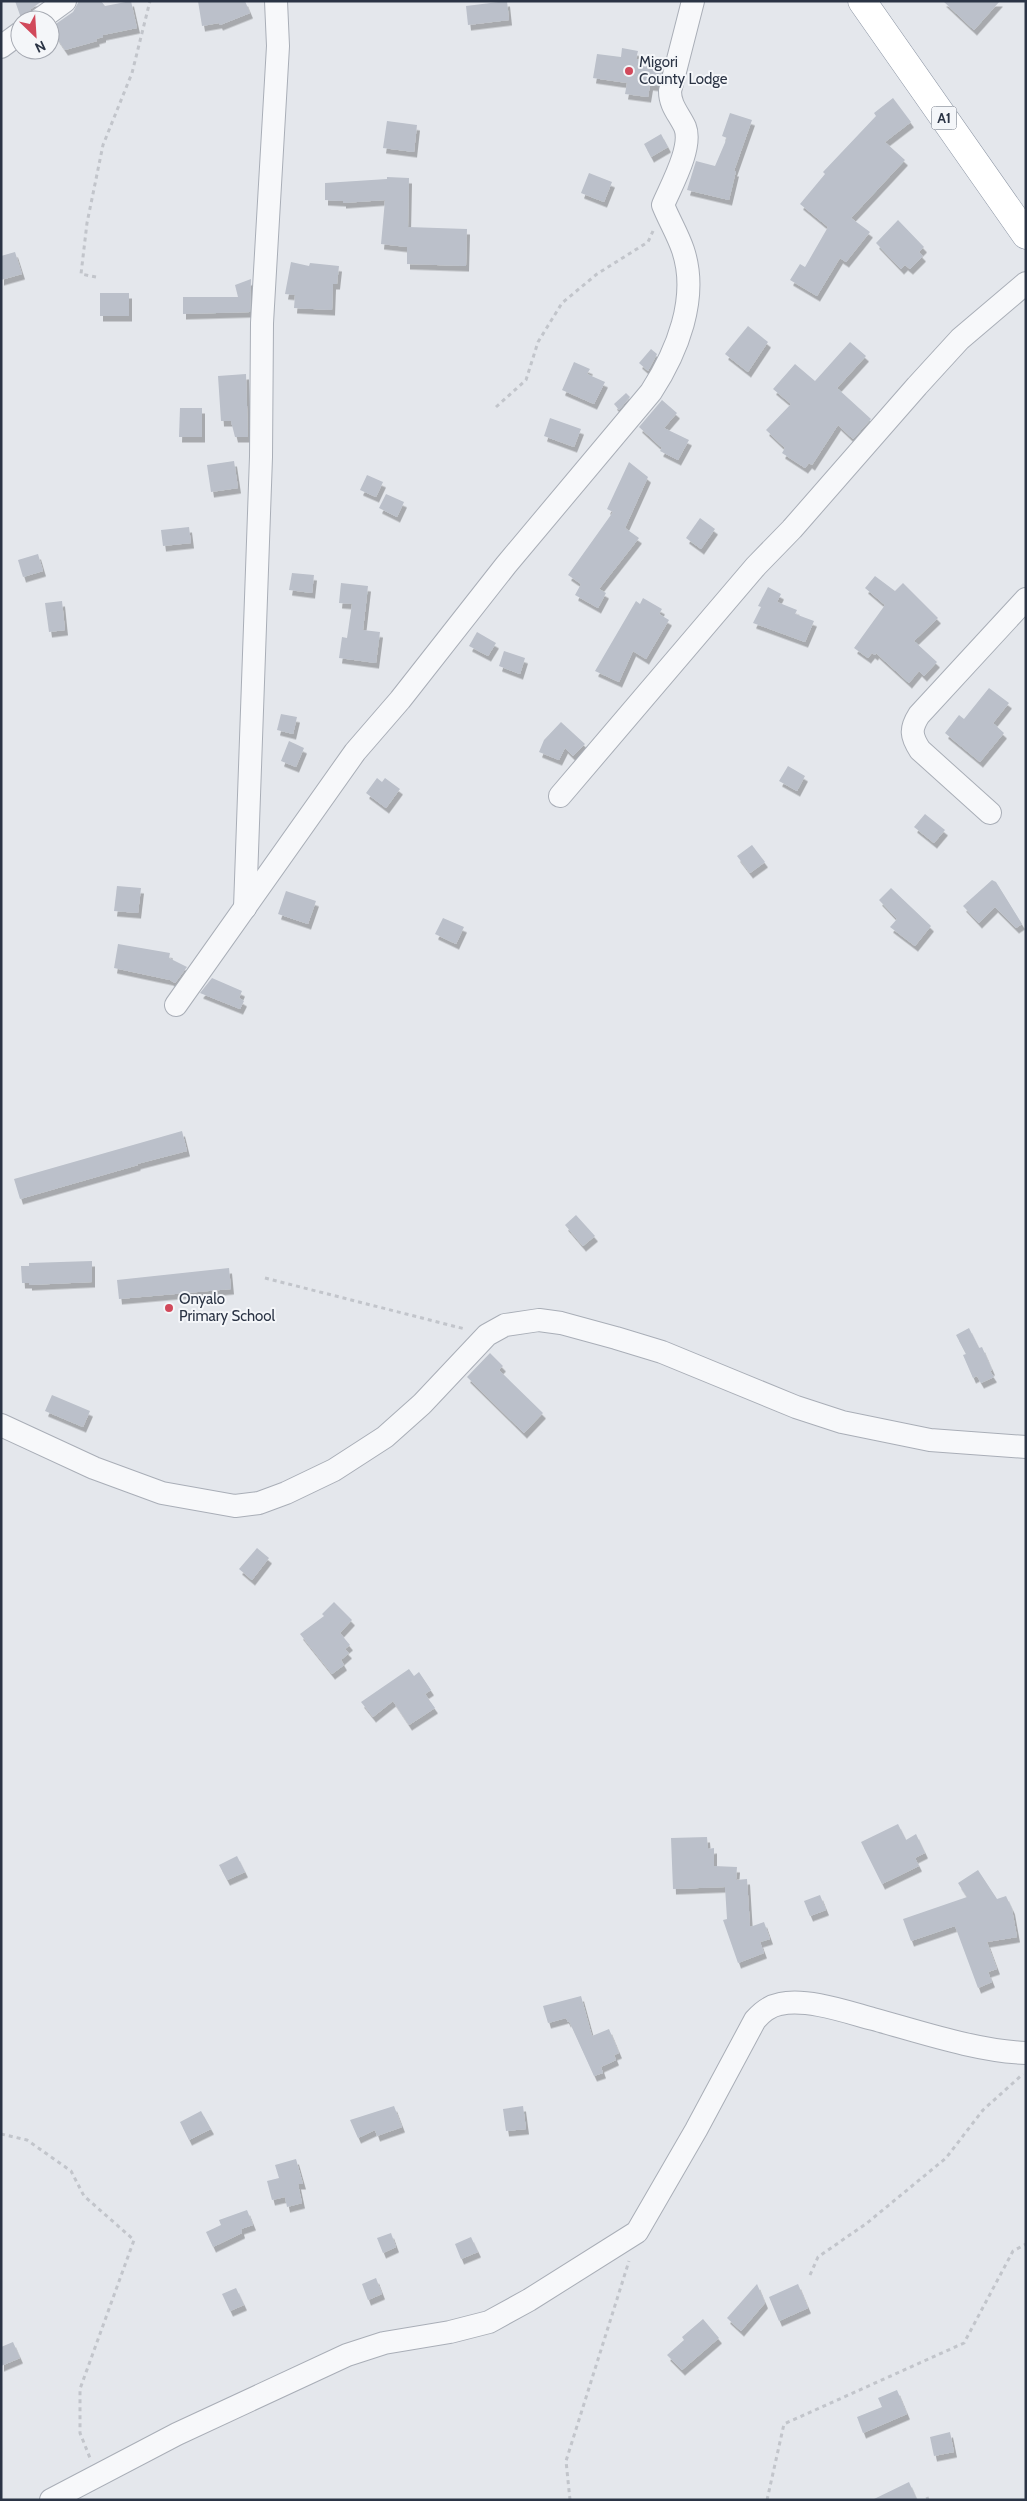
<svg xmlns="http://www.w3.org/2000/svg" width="1027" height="2501" viewBox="0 0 1027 2501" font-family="Cabin,sans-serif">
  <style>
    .building { fill: #bbc0ca; filter: url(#shadow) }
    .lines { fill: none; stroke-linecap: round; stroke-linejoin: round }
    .minor-casing { stroke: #a9aeb7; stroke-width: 24 }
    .trunk-casing { stroke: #8b94a3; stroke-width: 29 }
    .path { stroke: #c2c5cb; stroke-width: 3; stroke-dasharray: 4 4; stroke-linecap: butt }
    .minor { stroke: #f7f8fa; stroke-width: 22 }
    .trunk { stroke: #fff; stroke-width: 28 }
    .poi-dot { fill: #d1495b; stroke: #f4f6f9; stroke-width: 2 }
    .labels { text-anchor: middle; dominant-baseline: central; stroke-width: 4; stroke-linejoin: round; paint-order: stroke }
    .shield { fill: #f4f6f9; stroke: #676e7b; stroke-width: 1 }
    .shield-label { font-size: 14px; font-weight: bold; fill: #2b3445 }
    .poi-label { font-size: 15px; fill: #2b3445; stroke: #f4f6f9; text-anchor: start }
  </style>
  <defs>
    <filter id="shadow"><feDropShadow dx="3" dy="5.5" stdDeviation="0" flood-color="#0004"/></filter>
  </defs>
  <rect width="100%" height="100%" fill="#e4e7ec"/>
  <g class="building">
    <polygon points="15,1 42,1 31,9 27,16 21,18"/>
    <polygon points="79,1 101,1 105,6 131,1 137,28 103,35 103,37 96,39 97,41 65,50 50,28 73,12"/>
    <polygon points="198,1 245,1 250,13 220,25 219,23 202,26"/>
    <polygon points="507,1 509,20 468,25 466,6"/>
    <polygon points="943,1 1000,1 974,30"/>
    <polygon points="622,48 638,51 636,59 664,63 658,86 650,85 648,97 625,94 627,83 593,78 597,54 621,57"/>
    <polygon points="893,98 911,122 885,142 905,160 851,218 870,232 846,262 840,258 817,296 790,280 800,264 805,267 828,227 800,204 825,174 823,172 876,116 874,113"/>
    <polygon points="730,113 752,120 734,171 736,171 729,200 687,190 696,161 715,166 727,138 722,136"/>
    <polygon points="387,121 417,125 414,152 383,148"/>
    <polygon points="661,134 668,147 651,157 644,144"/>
    <polygon points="589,173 612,182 604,202 581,193"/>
    <polygon points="387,177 409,178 408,227 467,229 466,266 407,264 407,247 381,244 385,200 343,203 343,201 325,200 325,183 387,179"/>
    <polygon points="898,220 924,247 919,252 923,256 910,269 905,265 901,269 876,243"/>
    <polygon points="15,252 22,274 1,280 1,256"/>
    <polygon points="291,262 309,266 310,263 339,266 337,284 333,284 332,310 294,308 295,295 285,294"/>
    <polygon points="251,279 250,312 183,314 183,297 238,297 235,285"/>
    <rect x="100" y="293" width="29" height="23"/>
    <polygon points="748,326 768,342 748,372 725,354"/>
    <polygon points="850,342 866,356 837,388 871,419 853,439 838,425 812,465 809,463 805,468 782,453 785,448 766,430 791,404 773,389 795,364 815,381"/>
    <polygon points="651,349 657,354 648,371 639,363"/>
    <polygon points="574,362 590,369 587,374 605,382 594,404 562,390"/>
    <polygon points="246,374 248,437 235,437 231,421 221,421 218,376"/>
    <polygon points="626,393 630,397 619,410 614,404"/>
    <polygon points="662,400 677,413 664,428 689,440 678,460 660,451 662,448 639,427"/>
    <polygon points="180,408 202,408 202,437 179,437"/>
    <polygon points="550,418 581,429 574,447 544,436"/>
    <polygon points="234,461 238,488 211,492 207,465"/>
    <polygon points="629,462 648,477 625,528 639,538 599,589 606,593 598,608 575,595 581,584 568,575 613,512 607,509"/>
    <polygon points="367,475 383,482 376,497 360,490"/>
    <polygon points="386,494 404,502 397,517 379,508"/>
    <polygon points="700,518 715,529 701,549 686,538"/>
    <polygon points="189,527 191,543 163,546 161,530"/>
    <polygon points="38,554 43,571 23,577 18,560"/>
    <polygon points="292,573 314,575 312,593 289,590"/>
    <polygon points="875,576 895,591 903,583 938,618 914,641 937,662 924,676 919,671 909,683 876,653 875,655 872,653 868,658 854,648 885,605 865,588"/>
    <polygon points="341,583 368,586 363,630 380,632 376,663 339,658 342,637 347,638 352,604 339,603"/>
    <polygon points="768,587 781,594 777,602 797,610 795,614 814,621 805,642 753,623 761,607 758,606"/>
    <polygon points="643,598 662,609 659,614 669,620 646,659 633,651 619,682 595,671 636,601 640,604"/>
    <polygon points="62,601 65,630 49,632 45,603"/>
    <polygon points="477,632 496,643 488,656 469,646"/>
    <polygon points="504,651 525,658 520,674 499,666"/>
    <polygon points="989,688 1009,703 993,723 1004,733 980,762 945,733 959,715 964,719"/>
    <polygon points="281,714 297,717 293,734 277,730"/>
    <polygon points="561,722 585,744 573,756 565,748 559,760 539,752 544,740"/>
    <polygon points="289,741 304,748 296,767 281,761"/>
    <polygon points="788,766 805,776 797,791 779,781"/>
    <polygon points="377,778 382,782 385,778 400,789 386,808 366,793"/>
    <polygon points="925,814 945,830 934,843 914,827"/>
    <polygon points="752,845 765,862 750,873 737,856"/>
    <polygon points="992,880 996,882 1022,924 1016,928 995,907 979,923 963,906"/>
    <polygon points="117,886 141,888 138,913 114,911"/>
    <polygon points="891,888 931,926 915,946 890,927 897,919 879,900"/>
    <polygon points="286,891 316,901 308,924 278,914"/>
    <polygon points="443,918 464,927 456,944 435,934"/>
    <polygon points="118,944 170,953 169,958 187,967 175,983 170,980 114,968"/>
    <polygon points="212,978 242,991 239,998 244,1001 240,1009 200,993"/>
    <polygon points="182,1131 187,1151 137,1164 138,1165 20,1199 14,1179"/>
    <polygon points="576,1215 595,1236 583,1246 565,1225"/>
    <polygon points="92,1261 92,1282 29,1285 29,1283 22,1283 21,1266 29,1266 29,1263"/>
    <polygon points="229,1268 231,1289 119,1299 117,1280"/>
    <polygon points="969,1328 979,1348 982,1347 992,1370 990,1371 994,1377 981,1383 977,1376 973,1378 963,1355 966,1354 956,1335"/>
    <polygon points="490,1353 503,1366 499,1370 543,1413 524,1433 467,1377"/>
    <polygon points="52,1395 90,1411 83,1427 45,1411"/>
    <polygon points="257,1548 269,1558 252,1580 239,1569"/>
    <polygon points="334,1602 352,1620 340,1633 350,1645 345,1649 349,1653 341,1660 344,1665 332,1674 300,1634 324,1616 322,1614"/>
    <polygon points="409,1669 414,1676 419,1672 431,1690 425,1694 435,1708 409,1725 393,1701 373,1717 361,1702"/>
    <polygon points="898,1824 906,1840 916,1834 925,1853 915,1858 919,1866 882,1884 861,1842"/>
    <polygon points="707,1837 708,1849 714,1848 714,1866 737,1867 736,1880 747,1879 750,1927 764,1922 770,1939 760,1942 764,1953 738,1963 723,1920 727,1919 725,1887 673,1889 671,1838"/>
    <polygon points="237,1856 245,1872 227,1880 219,1865"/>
    <polygon points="978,1870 997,1899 1006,1896 1012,1909 1017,1937 987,1942 997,1969 988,1972 992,1982 978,1988 955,1926 911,1941 903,1919 967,1897 958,1883"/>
    <polygon points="820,1895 826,1910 810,1916 804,1901"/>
    <polygon points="581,1996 592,2036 609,2029 619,2053 614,2055 616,2060 601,2067 603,2073 594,2076 569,2021 568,2022 566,2018 548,2023 543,2006"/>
    <polygon points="394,2106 402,2127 377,2136 375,2130 358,2138 350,2120"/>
    <polygon points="523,2106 526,2129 506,2131 503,2109"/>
    <polygon points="201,2111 211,2129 189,2140 180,2122"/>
    <polygon points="296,2159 303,2184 298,2184 302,2203 287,2207 285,2197 272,2200 267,2181 279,2178 275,2165"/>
    <polygon points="247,2210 253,2225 241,2229 242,2233 213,2247 206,2232 221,2225 219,2220"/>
    <polygon points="391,2233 396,2247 383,2253 377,2238"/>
    <polygon points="471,2237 478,2252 461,2259 455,2244"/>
    <polygon points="376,2278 382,2294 368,2300 362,2284"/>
    <polygon points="757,2284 765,2303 741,2331 727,2318"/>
    <polygon points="798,2284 808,2308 779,2321 769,2297"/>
    <polygon points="236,2288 244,2305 230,2311 222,2294"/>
    <polygon points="703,2319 719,2338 682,2370 667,2355 684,2340 682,2337"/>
    <polygon points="13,2342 20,2358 1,2366 1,2347"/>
    <polygon points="897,2390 907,2414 863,2433 857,2417 882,2407 878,2398"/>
    <polygon points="950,2432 954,2452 934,2456 930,2437"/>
    <polygon points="909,2482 917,2500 872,2500"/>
  </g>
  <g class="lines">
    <defs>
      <g id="minor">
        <polyline points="39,20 65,1"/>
        <polyline points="1,47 20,33"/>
        <polyline points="560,796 756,566 792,529 917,386 960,339 1026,283"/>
        <path d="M990,813l-70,-63c-9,-14 -10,-21 -1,-35l107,-116"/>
        <polyline points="245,908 261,457 262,323 278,46 276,1"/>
        <path d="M176,1005l179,-253 45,-52 106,-135 145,-173c26,-40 48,-94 32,-142 -5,-15 -14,-30 -20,-45 8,-19 30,-58 22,-78 -6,-13 -15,-21 -15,-36l23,-90"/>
        <polyline points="1,1425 94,1468 162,1493 235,1506 259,1503 286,1493 334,1470 385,1437 422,1404 487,1335 505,1325 539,1320 561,1323 616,1338 662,1352 796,1407 842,1422 930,1440 1026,1447"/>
        <path d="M51,2500l126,-66 170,-79 37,-12 66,-11 39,-10 40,-22 108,-68 59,-102 59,-110c7,-8 14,-14 25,-16 27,-6 67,8 93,15 48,13 103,32 153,34"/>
      </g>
      <polyline id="trunk" points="862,1 1026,235"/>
    </defs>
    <use href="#minor" class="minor-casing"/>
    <use href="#trunk" class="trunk-casing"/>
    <g class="path">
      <polyline points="96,277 81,274 87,223 103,145 132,73 150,1"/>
      <polyline points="496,407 526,380 538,342 562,303 597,274 648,242 653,231"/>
      <polyline points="265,1278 465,1329"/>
      <polyline points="1,2134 27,2140 71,2171 84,2196 134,2240 80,2389 80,2433 90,2458"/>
      <polyline points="810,2275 818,2257 867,2223 946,2158 983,2110 1023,2074"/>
      <polyline points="927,2497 928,2500"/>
      <polyline points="570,2500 566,2461 629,2261"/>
      <polyline points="767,2500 784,2424 964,2343 1013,2251 1026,2244"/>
    </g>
    <use href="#minor" class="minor"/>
    <use href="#trunk" class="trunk"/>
  </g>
  <g class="poi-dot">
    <circle cx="629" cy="71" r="5"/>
    <circle cx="169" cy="1308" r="5"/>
  </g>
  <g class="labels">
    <rect class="shield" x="931.5" y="106.5" width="25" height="23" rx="4"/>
    <g class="shield-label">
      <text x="944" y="118">A1</text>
    </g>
    <g class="poi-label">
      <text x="639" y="62">Migori<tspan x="639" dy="17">County Lodge</tspan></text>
      <text x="179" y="1299">Onyalo<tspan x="179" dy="17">Primary School</tspan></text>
    </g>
  </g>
  <rect width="1027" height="2501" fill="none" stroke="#2b3445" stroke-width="5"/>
  <g transform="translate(35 35) rotate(155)"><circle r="24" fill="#f4f6f9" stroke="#a4a8b1"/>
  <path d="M0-4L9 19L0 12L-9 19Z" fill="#d1495b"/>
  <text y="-8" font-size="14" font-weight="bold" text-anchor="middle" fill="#2b3445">N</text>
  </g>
</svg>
